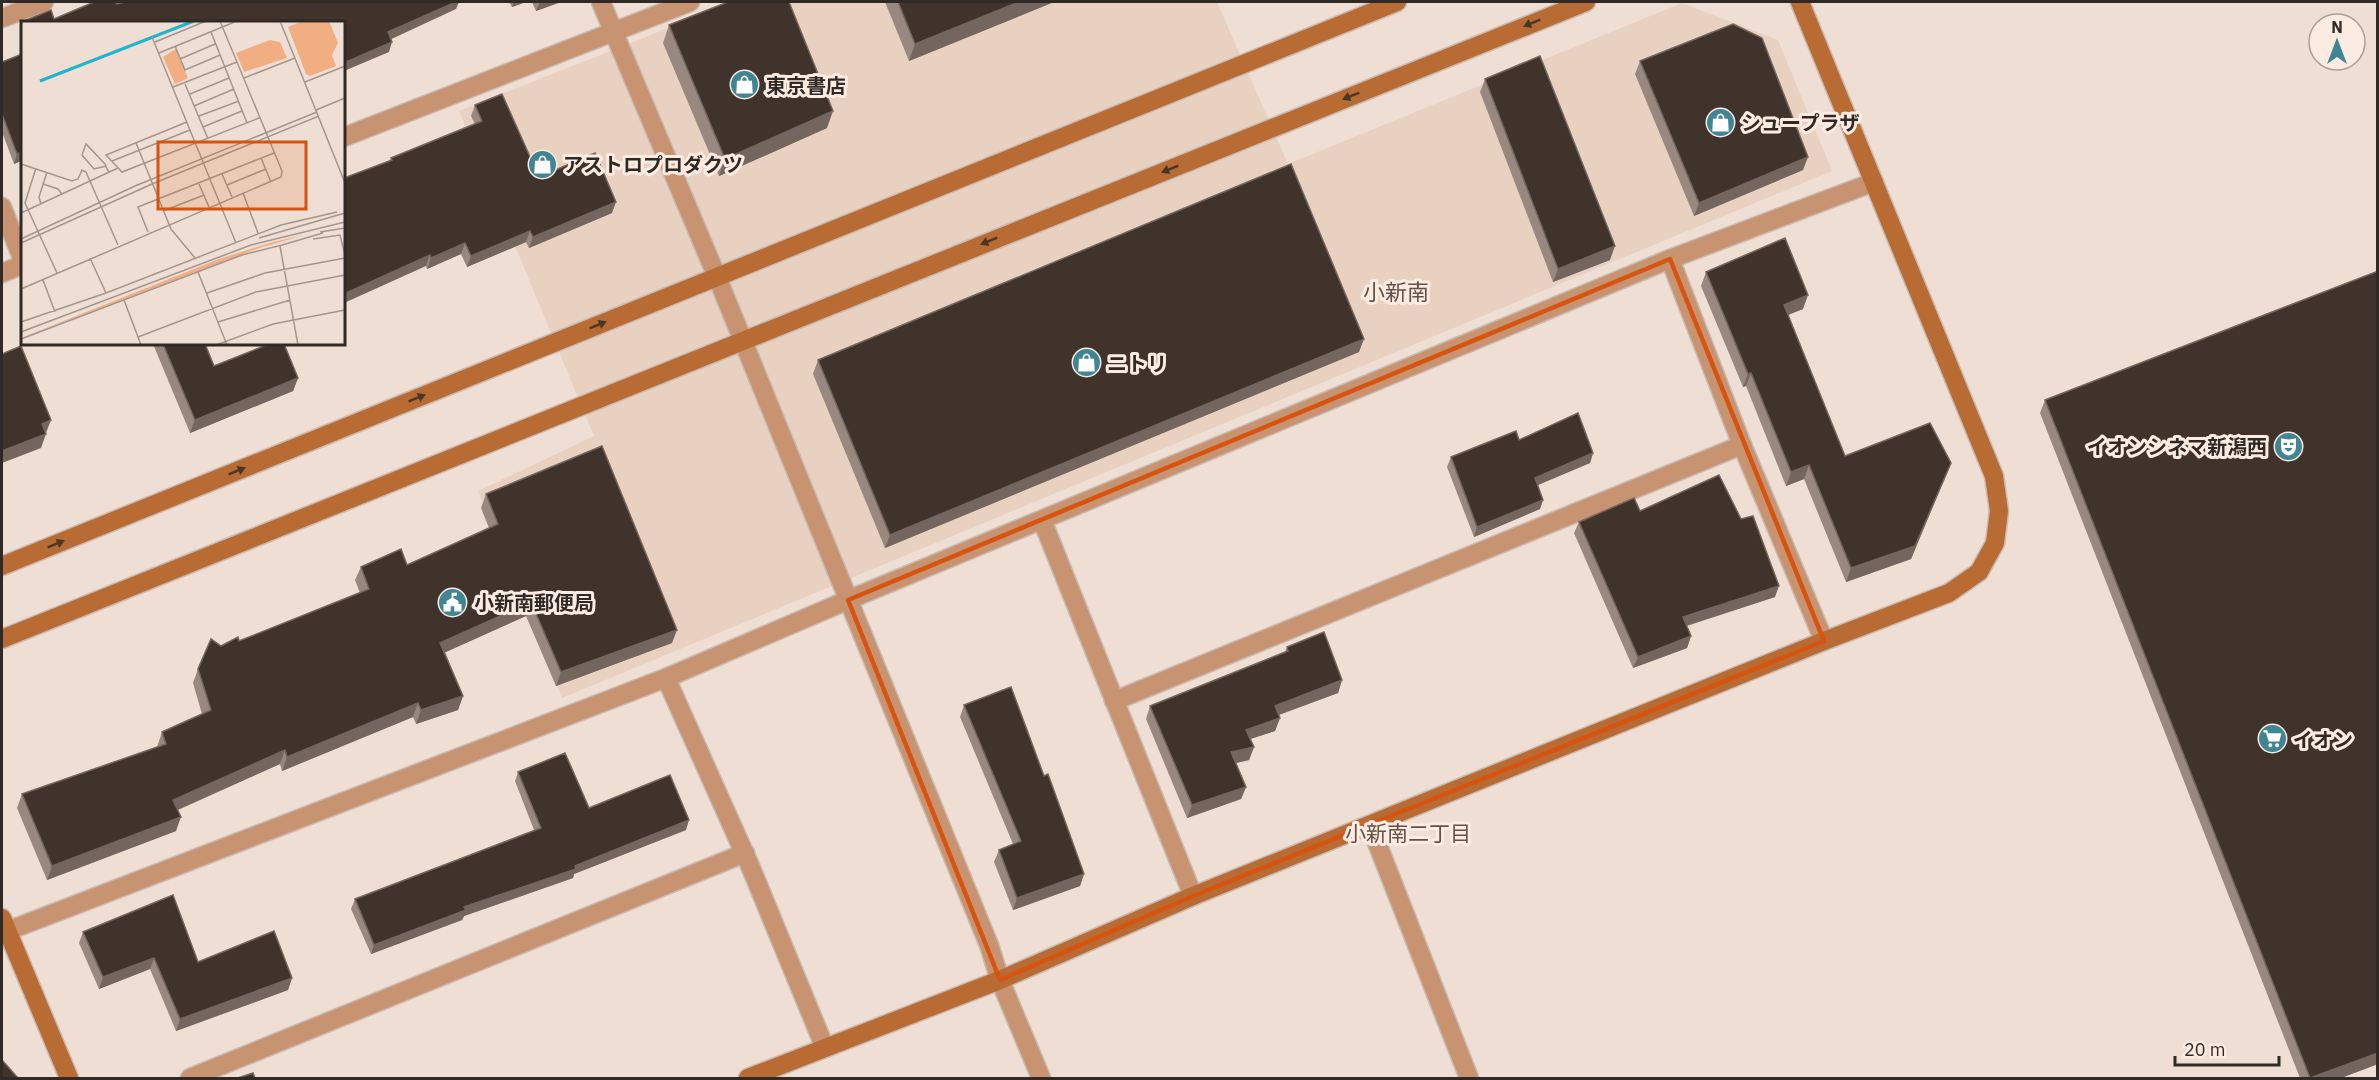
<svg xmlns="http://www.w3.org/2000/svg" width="2379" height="1080" viewBox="0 0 2379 1080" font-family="'IBM Plex Sans','Noto Sans JP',sans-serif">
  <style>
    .built { fill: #e9d1c2 }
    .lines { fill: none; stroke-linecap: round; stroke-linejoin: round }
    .street-casing { stroke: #c9bab1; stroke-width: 21 }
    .secondary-casing { stroke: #c9bab1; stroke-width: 21 }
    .street { stroke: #c89370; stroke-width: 18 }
    .secondary { stroke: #b86b32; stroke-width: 18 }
    .wall { fill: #988880 }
    .shaded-wall { fill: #74665e }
    .building { fill: #40332b; stroke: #74665e; stroke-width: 1.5 }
    .oneway { fill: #4b3728 }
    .marked { fill: none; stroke: #d6540f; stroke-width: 4.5; stroke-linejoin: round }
    .labels { text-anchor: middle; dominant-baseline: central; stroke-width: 6; stroke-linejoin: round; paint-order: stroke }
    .poi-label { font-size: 20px; font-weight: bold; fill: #302a26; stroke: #fcebe1; text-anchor: start }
    .neighbourhood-label { font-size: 21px; fill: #61534a; stroke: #fcebe1 }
    .quarter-label { font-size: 22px; fill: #61534a; stroke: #fcebe1 }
    .inset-river { fill: none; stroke: #21b4cc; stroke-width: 3 }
    .inset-road { fill: none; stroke: #a3968e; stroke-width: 1.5 }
    .view { fill: #d6540f; fill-opacity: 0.15; stroke: #d6540f; stroke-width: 3 }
    .inset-edge { fill: none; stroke: #302a26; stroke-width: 3 }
  </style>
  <rect width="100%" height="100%" fill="#efded4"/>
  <polygon class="built" points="734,2 1217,2 1288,164 1682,3 1778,40 1832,171 562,698 478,491 594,436 459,111"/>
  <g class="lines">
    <defs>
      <g id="street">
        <polyline points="601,2 717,277 989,945 1000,980 1041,1078"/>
        <polyline points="2,18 44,2"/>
        <polyline points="344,137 690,2"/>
        <polyline points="2,207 22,258"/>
        <polyline points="1670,259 1742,445 1824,641"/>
        <polyline points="2,273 22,265"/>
        <polyline points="1042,520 1193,896"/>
        <polyline points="666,678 751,868 825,1048"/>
        <polyline points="1114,701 1742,445"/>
        <polyline points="1370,825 1469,1078"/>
        <polyline points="2,933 666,678 848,600 1670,259 1874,182"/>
        <polyline points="190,1078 745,853"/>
      </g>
      <g id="secondary">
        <polyline points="2,566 1397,2"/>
        <polyline points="2,639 1586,2"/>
        <polyline points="2,918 69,1078"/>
        <polyline points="748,1078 1000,980 1193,896 1824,641 1949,593 1979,572 1995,543 1999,511 1994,476 1800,2"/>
      </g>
    </defs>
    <use href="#street" class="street-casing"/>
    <use href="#secondary" class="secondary-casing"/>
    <use href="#street" class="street"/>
    <use href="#secondary" class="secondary"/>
  </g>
  <g class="wall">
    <polygon points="509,2 526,2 512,7"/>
    <polygon points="532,2 561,2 536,11"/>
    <polygon points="885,2 1054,2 909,61"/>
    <polygon points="22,23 22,36 20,30"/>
    <polygon points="669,25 827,128 719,176 663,43"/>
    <polygon points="22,54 22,166 21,161 14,164 2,132 2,62"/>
    <polygon points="1640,61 1803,170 1694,216 1635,74"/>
    <polygon points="1485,79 1610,260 1553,282 1480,92"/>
    <polygon points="475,105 539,177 612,213 529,248 526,242 467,267 461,254 427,269 390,161 391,158 475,124 471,116"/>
    <polygon points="2378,271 2378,1064 2341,1078 2300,1078 2040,413 2045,400"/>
    <polygon points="1706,272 1803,309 1788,315 1845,456 1951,463 1911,559 1846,582 1804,479 1786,486 1746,386 1743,387 1701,286"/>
    <polygon points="153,344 205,344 214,366 298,378 293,391 190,433"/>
    <polygon points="1359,352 885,548 813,374 818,360"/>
    <polygon points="1593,453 1590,463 1537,485 1543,500 1540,509 1474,537 1447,467 1451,457"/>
    <polygon points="486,494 672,643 556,686 526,616 445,652 463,696 458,710 416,724 413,717 282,771 280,764 178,810 176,831 47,880 17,808 22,794 157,747 162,732 202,714 193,683 198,669 221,646 239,641 360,593 355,580 361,567 407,565 489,528 481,508"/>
    <polygon points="1640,511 1775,597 1687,626 1691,636 1687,648 1633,668 1574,533 1579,522"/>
    <polygon points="1287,647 1342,680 1338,693 1279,715 1280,718 1275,731 1250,739 1254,747 1249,760 1236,763 1246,787 1241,799 1187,818 1146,719 1150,706 1285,652"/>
    <polygon points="964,705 1044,776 1084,874 1080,886 1013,910 994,862 999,850 1013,844 960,717"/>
    <polygon points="518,772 589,808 686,830 574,874 573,878 464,916 462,920 371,954 351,909 355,899 534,830 515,781"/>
    <polygon points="83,932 198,962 292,978 288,990 176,1031 150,969 99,989 79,943"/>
  </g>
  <g class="shaded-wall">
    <polygon points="456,2 459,2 456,9 385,42 388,32"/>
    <polygon points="514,2 526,2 512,7"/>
    <polygon points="540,2 561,2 536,11"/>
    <polygon points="1019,2 1054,2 909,61 915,44"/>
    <polygon points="392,42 389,52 344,71 344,63"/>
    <polygon points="833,111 827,128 719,176 725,159"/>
    <polygon points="22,152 21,161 14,164 17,154"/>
    <polygon points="1808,157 1803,170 1694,216 1699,203"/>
    <polygon points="616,202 612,213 529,248 533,237"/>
    <polygon points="530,231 526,242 467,267 471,256"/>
    <polygon points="465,243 461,254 427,269 431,258"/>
    <polygon points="1615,246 1610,260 1553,282 1558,269"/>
    <polygon points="430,255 426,266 344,303 344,294"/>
    <polygon points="1808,295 1803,309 1780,318 1784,305"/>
    <polygon points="1364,339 1359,352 885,548 890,535"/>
    <polygon points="1751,373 1746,386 1743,387 1748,374"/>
    <polygon points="298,378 293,391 190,433 195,420"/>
    <polygon points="51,420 46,433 42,424"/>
    <polygon points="46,434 41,448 2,463 2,451"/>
    <polygon points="1593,453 1590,463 1531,488 1535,478"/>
    <polygon points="1951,463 1911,559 1846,582 1851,568"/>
    <polygon points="1809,465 1804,479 1786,486 1791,472"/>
    <polygon points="1543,500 1540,509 1474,537 1477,527"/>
    <polygon points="1779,586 1775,597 1679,628 1683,617"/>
    <polygon points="531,602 526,616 435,657 440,643"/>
    <polygon points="677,630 672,643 556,686 561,672"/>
    <polygon points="1691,636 1687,648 1633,668 1638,657"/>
    <polygon points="1342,680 1338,693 1270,718 1275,706"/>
    <polygon points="463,696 458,710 416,724 421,710"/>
    <polygon points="418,703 413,717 282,771 287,757"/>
    <polygon points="1280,718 1275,731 1241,742 1246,730"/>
    <polygon points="1254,747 1249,760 1227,765 1231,752"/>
    <polygon points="285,750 280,764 168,814 173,800"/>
    <polygon points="1246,787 1241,799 1187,818 1192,805"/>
    <polygon points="181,817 176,831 47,880 52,866"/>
    <polygon points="689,820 686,830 574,874 573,878 464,916 462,920 371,954 374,945 464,907 575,866"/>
    <polygon points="1084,874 1080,886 1013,910 1017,898"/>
    <polygon points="154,958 150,969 99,989 103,977"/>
    <polygon points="292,978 288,990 176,1031 180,1019"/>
    <polygon points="2378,1053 2378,1064 2341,1078 2312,1078"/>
  </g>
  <g class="building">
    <polygon points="94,2 116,2 117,4 124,2 456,2 388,32 392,42 344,63 344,22 24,22 24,21 51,10 54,19"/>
    <polygon points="728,2 789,2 833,111 725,159 669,25"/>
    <polygon points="898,2 1019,2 915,44"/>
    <polygon points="1733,24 1762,38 1808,157 1699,203 1640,61"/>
    <polygon points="22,54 22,152 17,154 2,114 2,62"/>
    <polygon points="1540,56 1615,246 1558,269 1485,79"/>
    <polygon points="502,94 539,177 595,153 616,202 533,237 530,231 471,256 465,243 431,258 430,255 344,294 344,178 392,160 391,158 482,121 475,105"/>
    <polygon points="1291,164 1364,339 890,535 818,360"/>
    <polygon points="1785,238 1808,295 1784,305 1845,456 1930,423 1951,463 1915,546 1851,568 1809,465 1791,472 1751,373 1748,374 1706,272"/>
    <polygon points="2378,271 2378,1053 2310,1078 2045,400"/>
    <polygon points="163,344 205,344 214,366 269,344 284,344 298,378 195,420"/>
    <polygon points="21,346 51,420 42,424 46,434 2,451 2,354"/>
    <polygon points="1578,413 1593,453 1535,478 1543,500 1477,527 1451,457 1516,431 1519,440"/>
    <polygon points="602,446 677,630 561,672 531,602 440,643 463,696 421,710 418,703 287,757 285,750 173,800 181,817 52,866 22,794 166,744 162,732 211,710 198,669 211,639 221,646 238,637 239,641 369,589 361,567 401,549 407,565 498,524 486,494"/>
    <polygon points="1719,475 1741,519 1753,516 1779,586 1683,617 1691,636 1638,657 1579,522 1634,498 1640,511"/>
    <polygon points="1324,632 1342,680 1275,706 1280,718 1246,730 1254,747 1231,752 1246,787 1192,805 1150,706 1288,651 1287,647"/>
    <polygon points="1011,687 1044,776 1048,774 1084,874 1017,898 999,850 1021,841 964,705"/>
    <polygon points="565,753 589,808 670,775 689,820 575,866 576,869 464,907 466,910 374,945 355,899 541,828 518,772"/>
    <polygon points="173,895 198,962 274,931 292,978 180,1019 154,958 103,977 83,932"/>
    <polygon points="2,1060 18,1078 2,1078"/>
    <polygon points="253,1073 255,1078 238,1078"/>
  </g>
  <defs><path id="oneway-solid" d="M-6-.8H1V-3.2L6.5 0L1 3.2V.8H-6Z" transform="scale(1.5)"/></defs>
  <g class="oneway">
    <use href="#oneway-solid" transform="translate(1532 23) rotate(158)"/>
    <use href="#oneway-solid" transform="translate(1351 96) rotate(158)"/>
    <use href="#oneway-solid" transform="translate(1170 169) rotate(158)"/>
    <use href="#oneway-solid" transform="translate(989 241) rotate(158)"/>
    <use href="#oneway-solid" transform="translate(598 325) rotate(-22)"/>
    <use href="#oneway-solid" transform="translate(417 398) rotate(-22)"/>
    <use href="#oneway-solid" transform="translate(237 471) rotate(-22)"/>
    <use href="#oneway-solid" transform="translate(56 544) rotate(-22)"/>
  </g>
  <path class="marked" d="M1670,259l154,382 -631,255 -193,84 -152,-380z"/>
  <defs>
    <symbol id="shop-disc" viewBox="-11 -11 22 22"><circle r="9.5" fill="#408593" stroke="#fcebe1"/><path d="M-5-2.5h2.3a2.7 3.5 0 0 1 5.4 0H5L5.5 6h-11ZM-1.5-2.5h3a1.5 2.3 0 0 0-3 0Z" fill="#fff"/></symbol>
    <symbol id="theatre-disc" viewBox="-11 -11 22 22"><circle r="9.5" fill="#408593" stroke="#fcebe1"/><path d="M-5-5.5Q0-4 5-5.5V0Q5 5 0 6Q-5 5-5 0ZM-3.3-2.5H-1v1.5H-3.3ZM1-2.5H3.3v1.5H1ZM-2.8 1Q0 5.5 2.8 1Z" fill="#fff"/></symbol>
    <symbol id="civic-disc" viewBox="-11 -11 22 22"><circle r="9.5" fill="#408593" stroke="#fcebe1"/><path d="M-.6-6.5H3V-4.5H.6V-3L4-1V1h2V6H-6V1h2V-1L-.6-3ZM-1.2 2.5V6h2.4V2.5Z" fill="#fff"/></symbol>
    <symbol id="supermarket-disc" viewBox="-11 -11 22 22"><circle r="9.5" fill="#408593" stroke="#fcebe1"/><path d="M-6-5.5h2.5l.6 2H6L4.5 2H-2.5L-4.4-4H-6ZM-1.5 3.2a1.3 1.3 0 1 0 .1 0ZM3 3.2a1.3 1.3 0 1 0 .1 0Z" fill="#fff"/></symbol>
  </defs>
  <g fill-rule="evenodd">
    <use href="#shop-disc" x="728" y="68" width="33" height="33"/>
    <use href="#shop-disc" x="1704" y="106" width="33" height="33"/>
    <use href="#shop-disc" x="526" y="148" width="33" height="33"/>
    <use href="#shop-disc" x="1070" y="346" width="33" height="33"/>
    <use href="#theatre-disc" x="2272" y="430" width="33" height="33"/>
    <use href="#civic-disc" x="436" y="586" width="33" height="33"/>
    <use href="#supermarket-disc" x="2256" y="722" width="33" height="33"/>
  </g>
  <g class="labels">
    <g class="poi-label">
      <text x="766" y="85">東京書店</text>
      <text x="1741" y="122">シュープラザ</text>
      <text x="563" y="164">アストロプロダクツ</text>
      <text x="1107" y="363">ニトリ</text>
      <text x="2267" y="446" text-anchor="end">イオンシネマ新潟西</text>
      <text x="474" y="602">小新南郵便局</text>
      <text x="2293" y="739">イオン</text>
    </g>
    <g class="neighbourhood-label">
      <text x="1408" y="833">小新南二丁目</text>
    </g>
    <g class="quarter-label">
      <text x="1396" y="291">小新南</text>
    </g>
  </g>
  <g transform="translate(21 21)">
    <rect width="324" height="324" fill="#efded4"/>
    <path d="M281,0h27l9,22 -6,12 4,11 -26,10 -4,-2 -18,-47zM249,19l10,2 7,16 -43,14 -8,-19zM155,28l12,29 -13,6 -12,-27zM284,214l-46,13 -238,90 198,-79 54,-17z" fill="#f1ae82"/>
    <path class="inset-river" d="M19,60l154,-60"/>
    <path class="inset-road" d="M259,0l65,162M190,11l36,91M131,16l84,206M134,21l51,-21M154,25l10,24 35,-15M138,32l78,-32M159,38l35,-15M223,57l51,-20M284,61l40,-16M164,63l23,55M152,66l64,-25M169,73l39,-16M173,85l40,-17M295,89l29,-12M178,95l40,-15M166,101l-81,33 16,17 137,-54M182,106l39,-16M115,122l35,86 24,29M240,137l10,24M91,140l78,-31M0,143l51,17 6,-2 4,-9 4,2 32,73M85,145l-12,3 -12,-14 4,-11 19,20 1,2v1l3,5M15,147l-11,35 32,70M201,153l10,23M22,163l15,5 4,5M178,163l10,23M206,164l39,-16M222,172l15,40M20,183l-2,-7 8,-25M142,190l41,-16M0,192l97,-45M127,211l-10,-25 136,-54M299,211l25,-4M238,217l86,-25M0,218l114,-53 182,-74M292,218l27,-4 5,20M0,222l131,-59 167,-68M261,224l41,-12M259,225l18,99M69,237l16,35M177,251l29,73M22,259l12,32M0,268l260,-112 1,-6 -62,-150M186,272l58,-20 80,-15M103,279l17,45M0,301l85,-29 175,-68 56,-13M197,301l72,-22M0,311l230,-87 94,-23M117,316l118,-45 89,-17M0,318l221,-84 40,-10M195,324l57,-21 72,-14"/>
    <path class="view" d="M137,121h148v67h-148z"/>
    <rect width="324" height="324" class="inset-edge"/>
  </g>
  <rect width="2379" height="1080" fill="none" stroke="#302a26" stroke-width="6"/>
  <g transform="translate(2337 42)"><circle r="28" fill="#fcebe1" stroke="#aa9e96" stroke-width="1.5"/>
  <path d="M0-4.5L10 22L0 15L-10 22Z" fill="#408593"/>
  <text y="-9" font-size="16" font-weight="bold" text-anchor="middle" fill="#302a26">N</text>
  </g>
  <path d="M2175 1056v9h104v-9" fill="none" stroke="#302a26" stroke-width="3"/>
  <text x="2184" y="1056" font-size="18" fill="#302a26" stroke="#fcebe1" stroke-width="4.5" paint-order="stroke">20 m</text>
</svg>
